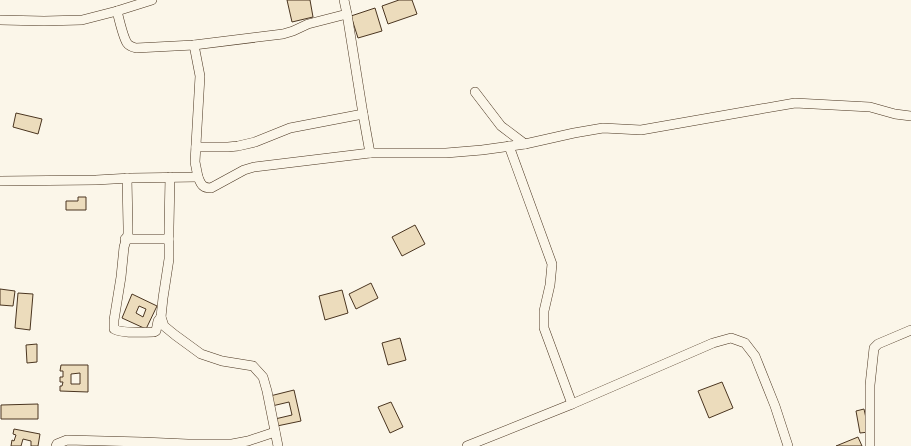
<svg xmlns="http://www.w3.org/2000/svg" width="911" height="446" viewBox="0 0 911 446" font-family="Commissioner,sans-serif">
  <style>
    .building { fill: #ecdcbc; stroke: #4a3520; fill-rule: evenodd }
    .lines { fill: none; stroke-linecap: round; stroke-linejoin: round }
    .minor-casing { stroke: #4a3520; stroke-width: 10 }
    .minor { stroke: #fbf6e9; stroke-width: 9 }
  </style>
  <rect width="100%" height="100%" fill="#fbf6e9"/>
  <g class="building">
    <polygon points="287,0 310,0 313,17 292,22"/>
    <polygon points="399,0 412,0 417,14 388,24 382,6"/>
    <polygon points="375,8 382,31 358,38 351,16"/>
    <polygon points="16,113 42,119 38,134 13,127"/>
    <polygon points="78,197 86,197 86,210 66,210 66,201 78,201"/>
    <polygon points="415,225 425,244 402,256 392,237"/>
    <polygon points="371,283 378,298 356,309 349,294"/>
    <polygon points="0,289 15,291 13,306 0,305"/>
    <polygon points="342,290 348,313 325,320 319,296"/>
    <polygon points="18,293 33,294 30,330 15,328"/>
    <path d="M132,294l25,12 -11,23 -24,-11zM139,306l7,3 -3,8 -7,-4z"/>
    <polygon points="400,338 406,360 388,365 382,343"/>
    <polygon points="37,344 37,362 27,363 26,345"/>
    <path d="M61,365h27v27l-28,-1v-5h2l1,-4h-3v-5h3v-6h-3zM80,373v11h-9v-10z"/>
    <polygon points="722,382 733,408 709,418 698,391"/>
    <polygon points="294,390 301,421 277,426 275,419 292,415 289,402 272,406 270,396"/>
    <polygon points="391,402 403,427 390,433 378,407"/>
    <polygon points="38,404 38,419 1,419 1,405"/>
    <polygon points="864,409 869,432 860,433 856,411"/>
    <polygon points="14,429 40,434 38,446 31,446 31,441 23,439 21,446 11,446 12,440 14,441 16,435 13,434"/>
    <polygon points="858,437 862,446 836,446"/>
  </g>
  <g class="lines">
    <defs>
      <g id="minor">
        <path d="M117,11c2,8 6,26 10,32 2,3 5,4 9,5l58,-3 89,-11 10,-3 15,-7 39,-10 -3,-14"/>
        <polyline points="0,20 44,21 82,20 117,11 152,0"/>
        <polyline points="475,92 501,126 525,144"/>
        <polyline points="363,114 370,153"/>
        <polyline points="509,146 552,264 550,285 544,311 544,328 572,404"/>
        <polyline points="196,147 228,147 238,146 255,142 290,128 363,114 347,14"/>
        <polyline points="170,177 169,227 169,259 163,298 161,317 164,326 175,335 201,354 222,361 253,366 263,377 267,391 278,446"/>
        <path d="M198,177c3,7 4,11 13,11l33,-18 10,-3 116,-14h76l36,-3 43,-6 49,-11 29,-5 38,2 154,-27 75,4 25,7 16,2"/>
        <path d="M127,178l1,49v7l-4,13 -3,30 -7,43v9c9,5 29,3 40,3l2,-1 2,-10 3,-4"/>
        <polyline points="0,181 96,180 131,178 198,177 195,162 200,76 194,45"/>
        <polyline points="125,239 169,239"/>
        <polyline points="56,446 57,444 67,440 143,442 188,444 232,444 248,441 275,432"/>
        <polyline points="467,446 572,404 713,343 731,338 745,343 755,356 775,406 788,446"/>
        <polyline points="870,446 870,385 874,348 878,344 911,330"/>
      </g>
    </defs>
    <use href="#minor" class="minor-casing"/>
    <use href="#minor" class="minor"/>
  </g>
</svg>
